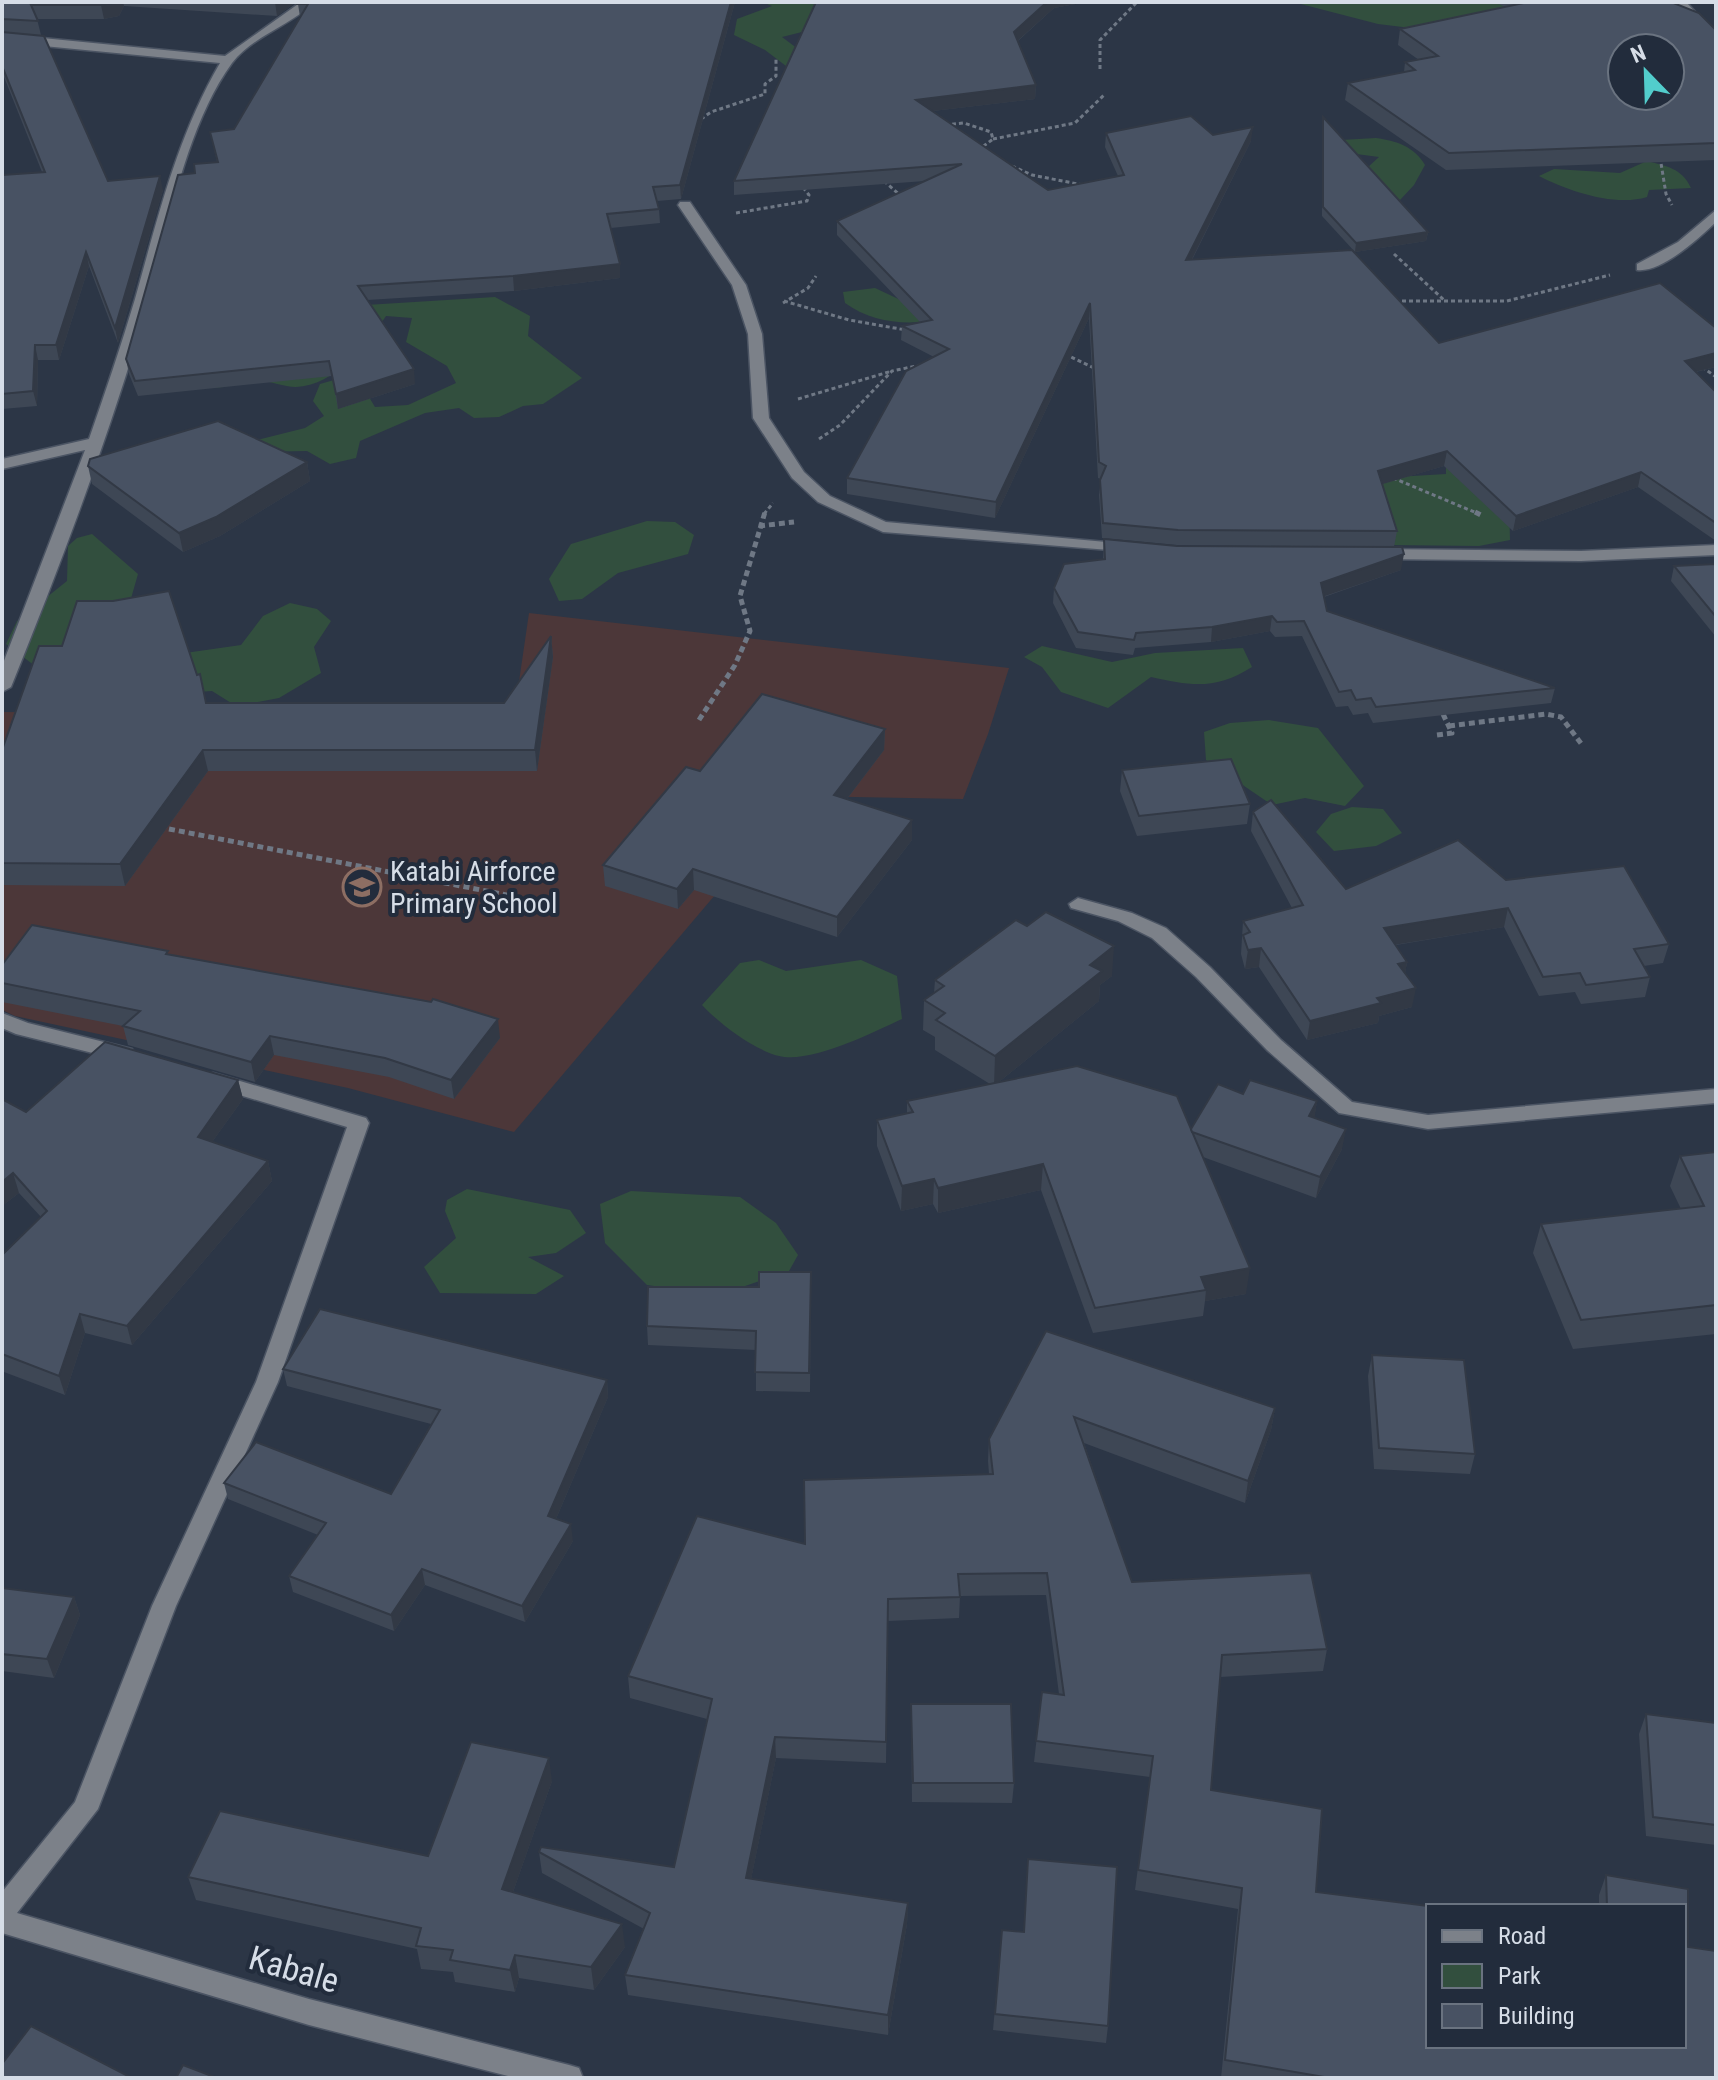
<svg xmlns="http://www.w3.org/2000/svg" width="1718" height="2080" viewBox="0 0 1718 2080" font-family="'Roboto Condensed',sans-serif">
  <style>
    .education { fill: #4c3739 }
    .green { fill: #324f3e }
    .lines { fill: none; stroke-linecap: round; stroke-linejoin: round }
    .minor-casing { stroke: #4b5463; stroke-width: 3 }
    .path-far1 { stroke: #6f7885; stroke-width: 3; stroke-dasharray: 4 3; stroke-linecap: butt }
    .path { stroke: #6f7885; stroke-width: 5; stroke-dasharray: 6 4; stroke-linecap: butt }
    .minor { fill: #7c8189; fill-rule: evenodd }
    .wall { fill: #3e4755 }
    .shaded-wall { fill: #323945 }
    .building { fill: #485263; stroke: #323945; stroke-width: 2; fill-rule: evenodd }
    .labels { text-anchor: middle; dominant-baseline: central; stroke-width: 8; stroke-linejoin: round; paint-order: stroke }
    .poi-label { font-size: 28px; fill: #d6dde7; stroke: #222c3c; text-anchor: start }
    .near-street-label { font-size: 34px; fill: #d6dde7; stroke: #222c3c }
  </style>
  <rect width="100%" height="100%" fill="#2c3646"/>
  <polygon class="education" points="529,613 1009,668 988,734 963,799 799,796 514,1132 348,1088 15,1016 2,1010 3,712 514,716"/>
  <g class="green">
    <polygon points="762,2 879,2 838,23 782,37 802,52 786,66 765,50 734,35 737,19 772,6"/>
    <polygon points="1293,2 1552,2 1427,30 1378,24"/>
    <path d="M1376,138c20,3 38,8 49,27l-11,20 -14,15 -31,-3 -2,-29 12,-11 -38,-5v-12z"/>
    <path d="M1647,161c19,5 35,7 44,27l-42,2 -2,7c-32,10 -79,-6 -108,-21l15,-7 66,4z"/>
    <path d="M875,288l34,16 21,17c-30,4 -60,0 -85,-18l-2,-11z"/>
    <path d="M495,297l35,19 -2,20 54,42 -39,26 -20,2 -24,11 -25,1 -15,-10 -34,5 -65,28 -4,17 -26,6 -23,-13 -59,1 5,-11 52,-13 19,-12 -11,-15 7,-17 35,-10 20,33 33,-2 48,-22 -9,-17 -41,-24 6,-24 -26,-2c-19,28 -52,70 -90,71 -14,0 -28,-8 -43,-6 -17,2 -31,9 -48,6l161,-82z"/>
    <polygon points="1446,460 1509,502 1510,540 1479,546 1387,545 1362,479 1446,474"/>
    <polygon points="647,521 675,522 694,535 688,554 618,573 582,599 559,601 549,579 571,544"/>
    <polygon points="92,534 138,574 130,602 82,616 66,634 74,647 43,672 6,644 17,621 67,581 68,546 77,538"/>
    <polygon points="290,603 317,609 331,621 314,647 321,673 279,698 236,706 212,691 182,693 178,654 241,645 263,616"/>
    <path d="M1042,646l70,16 43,-9 88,-5 9,19c-36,23 -61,19 -101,10l-43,31 -47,-16 -19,-25 -18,-10z"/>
    <polygon points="1269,720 1318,728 1364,786 1345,806 1305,798 1272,805 1206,760 1204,732 1230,723"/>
    <polygon points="1352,807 1383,809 1402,833 1376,846 1334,851 1316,832 1331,814"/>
    <path d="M759,960l27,11 75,-11 36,16 5,43c-28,13 -92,45 -123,37 -27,-7 -59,-32 -77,-51l38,-42z"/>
    <polygon points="467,1189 570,1210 586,1233 556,1253 528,1257 564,1276 536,1294 440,1293 424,1267 456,1238 445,1211 447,1200"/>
    <polygon points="631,1191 740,1197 776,1223 798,1255 789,1271 719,1295 647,1285 605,1243 600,1204"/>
  </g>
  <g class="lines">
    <defs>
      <g id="minor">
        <path d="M301,2h14c-24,23 -62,34 -83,61 -51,70 -68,187 -93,270 -36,120 -81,238 -128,354l-9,5v-26l83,-216 -83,19v-10l87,-20c16,-46 32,-93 46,-140 23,-82 42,-162 85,-236l-218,-21v-8l223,22z"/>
        <polygon points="1673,2 1686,2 1716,34 1716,45"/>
        <polygon points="680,202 690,202 746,285 762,334 769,418 804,472 830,496 886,522 1128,544 1136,549 1134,552 883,532 818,502 792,478 753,418 748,334 732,285 678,205"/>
        <path d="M1716,210v12c-17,16 -54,51 -79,48v-6l41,-22z"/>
        <polygon points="1716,545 1716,555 1581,561 1376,559 1368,554 1376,549 1581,551"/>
        <polygon points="1078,898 1132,913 1166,928 1210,967 1281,1040 1352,1102 1428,1115 1716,1089 1716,1103 1428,1129 1339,1113 1267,1050 1196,977 1152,938 1118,921 1071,908 1069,904"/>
        <polygon points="2,1013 28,1023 132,1049 135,1054 125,1061 16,1034 2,1028"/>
        <polygon points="213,1073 366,1118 369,1123 278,1382 176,1606 98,1809 17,1913 309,1999 569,2065 579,2068 583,2078 516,2078 309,2025 2,1933 2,1892 75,1802 152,1606 256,1382 347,1127 206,1085 203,1080 206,1075"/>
      </g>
    </defs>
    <use href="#minor" class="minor-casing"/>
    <g class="path-far1">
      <polyline points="1100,69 1100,40 1137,2"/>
      <polyline points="701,119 711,112 765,94 765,84 776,76 776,59"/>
      <polyline points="945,125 964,123 991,132 993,139 981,148"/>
      <polyline points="993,139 1075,123 1104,95"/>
      <polyline points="1660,157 1666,194 1672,205"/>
      <polyline points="1012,166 1032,175 1083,185"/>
      <polyline points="884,181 901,196"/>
      <polyline points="736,213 807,201 809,195 802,186"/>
      <polyline points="1394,254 1445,301"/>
      <polyline points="784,301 849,320 906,330"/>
      <polyline points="1395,301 1507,301 1610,275"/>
      <polyline points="783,303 808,288 816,276"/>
      <polyline points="1065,354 1096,369"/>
      <polyline points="1702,367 1716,377"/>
      <polyline points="798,399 892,371"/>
      <polyline points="819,439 840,425 892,371 921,365"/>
      <polyline points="1393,478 1479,514"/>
      <polyline points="764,514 773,503"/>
    </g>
    <g class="path">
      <polyline points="1475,512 1483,516"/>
      <polyline points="759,526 794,522"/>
      <polyline points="699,720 735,665 750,631 740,596 765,512"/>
      <polyline points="1449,726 1546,714 1561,717 1583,746"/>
      <polyline points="1437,735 1452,733 1442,712"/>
      <polyline points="169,829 512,896"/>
    </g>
    <use href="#minor" class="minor"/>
  </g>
  <g class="wall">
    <polygon points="2,2 296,2 277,16 124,6 119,16 104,19 37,19 41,35 108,181 163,190 118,343 89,266 59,360 38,360 37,406 2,409 2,175 42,172 2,72"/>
    <polygon points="301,2 735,2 681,199 657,201 659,209 660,223 611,228 620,278 514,291 367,300 415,384 338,409 332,376 138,396 129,374 126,359 195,173 217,162 210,132 234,129 300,17 298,4"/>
    <polygon points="816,2 1086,2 1054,8 1018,41 1036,85 1035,99 933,111 1048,190 1118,176 1105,147 1106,133 1213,135 1251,141 1192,260 1439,343 1716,328 1716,367 1696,372 1716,392 1716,541 1638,487 1513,531 1444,466 1382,484 1397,531 1394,547 1176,545 1102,538 1099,495 1101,479 1098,478 1089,318 995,518 847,494 847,478 934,357 901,340 902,326 920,322 837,235 837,221 925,181 734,195 734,181"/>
    <polygon points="1495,2 1671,2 1716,30 1716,160 1446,170 1345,100 1348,83 1404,72 1405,62 1419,60 1398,45 1400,29 1505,7"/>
    <polygon points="1323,117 1428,232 1426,241 1355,252 1322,216 1322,126"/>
    <polygon points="307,462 310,481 220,536 183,552 92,484 88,466"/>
    <polygon points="1104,539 1401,570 1324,597 1327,611 1555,688 1551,703 1373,723 1368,713 1353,715 1348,706 1336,707 1302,636 1275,637 1270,631 1211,642 1135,648 1133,655 1076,648 1053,603 1054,588 1103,559"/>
    <polygon points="1716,564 1716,637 1671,581 1674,566"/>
    <polygon points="551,636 553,657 537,771 208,771 125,886 2,885 2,750 206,703 504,703"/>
    <polygon points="885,729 884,750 847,799 912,840 837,937 694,890 678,909 605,886 603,865 700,771"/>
    <polygon points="1122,770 1250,804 1247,824 1137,836 1120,791"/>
    <polygon points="1253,812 1346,889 1506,880 1669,944 1663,963 1644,966 1650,977 1645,997 1581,1004 1575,992 1539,996 1504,927 1396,945 1407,962 1405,973 1412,1007 1379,1016 1378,1023 1307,1040 1259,967 1245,969 1241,954 1243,921 1292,908 1251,831"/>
    <polygon points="168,954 500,1038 454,1099 389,1077 274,1055 255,1082 128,1045 123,1026 2,1002 2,965"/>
    <polygon points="1112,976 1100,985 1099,1001 999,1082 1191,1130 1243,1094 1317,1101 1314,1118 1342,1149 1316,1198 1203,1157 1246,1294 1205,1301 1203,1316 1093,1333 1041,1190 938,1213 933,1204 901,1211 877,1146 877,1120 907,1113 907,1101 990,1084 935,1050 935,1037 923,1030 924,1000 934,993 935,980"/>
    <polygon points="238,1080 243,1099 212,1142 268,1161 272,1181 132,1345 85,1333 65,1395 4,1372 2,1374 2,1255 41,1217 19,1193 2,1206 2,1099 26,1112"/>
    <polygon points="1716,1152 1716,1334 1573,1349 1533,1253 1541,1224 1681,1209 1670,1186 1680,1156"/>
    <polygon points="811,1272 810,1392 756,1391 756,1350 648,1345 647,1326 759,1287"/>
    <polygon points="1046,1331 1275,1408 1271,1430 1245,1503 1084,1443 1132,1582 1311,1573 1327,1649 1323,1671 1220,1677 1211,1790 1322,1809 1316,1892 1428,1906 1428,2046 1684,2046 1684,1906 1599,1906 1599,1895 1606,1875 1688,1889 1688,1947 1716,1951 1716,2078 1221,2078 1238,1909 1135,1890 1150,1777 1034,1762 1042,1692 1059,1694 1046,1595 960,1596 959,1618 888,1621 886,1763 776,1758 751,1879 908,1903 907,1924 888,2035 628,1995 625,1975 644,1929 542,1873 539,1852 541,1847 674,1867 707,1719 630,1698 628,1676 697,1516 805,1544 804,1480 989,1474 988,1461 989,1439"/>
    <polygon points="1372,1355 1475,1454 1470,1474 1374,1469 1368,1376"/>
    <polygon points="283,1369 607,1380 608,1397 556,1519 573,1541 525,1622 425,1585 394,1631 293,1592 289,1576 318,1535 228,1499 224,1483 391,1494 431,1424 287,1386"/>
    <polygon points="2,1588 74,1597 80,1615 54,1678 2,1671"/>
    <polygon points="911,1704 1014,1783 1012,1803 912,1802"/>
    <polygon points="1646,1714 1716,1723 1716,1845 1646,1836 1639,1734"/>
    <polygon points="552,1781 513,1892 625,1947 594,1990 519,1978 515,1992 455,1982 453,1972 421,1969 417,1949 196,1900 188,1877 428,1856"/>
    <polygon points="1002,1930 1108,2026 1106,2043 993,2030"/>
  </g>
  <g class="shaded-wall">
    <polygon points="117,2 123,2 124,6 119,16 104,19 101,5"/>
    <polygon points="275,2 296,2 277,16"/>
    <polygon points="731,2 735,2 681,199 680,185"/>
    <polygon points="1047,2 1086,2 1054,8 1013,45 1014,32"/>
    <polygon points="1036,85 1035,99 916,113 916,100"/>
    <polygon points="1253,127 1251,141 1184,275 1186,260"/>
    <polygon points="160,176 163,190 118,343 115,328"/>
    <polygon points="1428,232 1426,241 1355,252 1356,243"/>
    <polygon points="86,252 89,266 59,360 56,345"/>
    <polygon points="620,264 620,278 514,291 513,276"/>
    <polygon points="1090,303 1089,318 995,518 996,502"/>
    <polygon points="35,345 38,360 37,406 33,391"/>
    <polygon points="1716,353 1716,367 1681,375 1685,361"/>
    <polygon points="414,369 415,384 338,409 336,394"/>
    <polygon points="1447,451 1444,466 1376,486 1378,471"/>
    <polygon points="307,462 310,481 220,536 183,552 179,533"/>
    <polygon points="1641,472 1638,487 1513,531 1516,516"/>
    <polygon points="1404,554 1401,570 1319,598 1321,583"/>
    <polygon points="1272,616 1270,631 1211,642 1212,627"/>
    <polygon points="551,636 553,657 537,771 535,750"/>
    <polygon points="885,729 884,750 834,816 834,795"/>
    <polygon points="203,750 208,771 125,886 120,864"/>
    <polygon points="912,820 912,840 837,937 837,917"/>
    <polygon points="693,869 694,890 678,909 677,889"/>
    <polygon points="1508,908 1504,927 1381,947 1384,928"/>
    <polygon points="1114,946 1112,976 1100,985 1099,1001 994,1086 995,1056 1090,965"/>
    <polygon points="1261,948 1259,967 1245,969 1248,950"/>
    <polygon points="1407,962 1404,981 1398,964"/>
    <polygon points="1416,988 1412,1007 1379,1016 1378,1023 1307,1040 1310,1021 1377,998"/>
    <polygon points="498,1019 500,1038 454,1099 451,1080"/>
    <polygon points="270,1036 274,1055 255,1082 251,1062"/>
    <polygon points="238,1080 243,1099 202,1156 198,1137"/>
    <polygon points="1317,1101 1314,1122 1309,1116"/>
    <polygon points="1346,1129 1342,1149 1316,1198 1320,1177"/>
    <polygon points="268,1161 272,1181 132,1345 127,1326"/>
    <polygon points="1043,1164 1041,1190 938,1213 938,1188"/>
    <polygon points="13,1173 19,1193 2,1206 2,1182"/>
    <polygon points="934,1179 933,1204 901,1211 902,1186"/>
    <polygon points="1250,1268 1246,1294 1205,1301 1206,1290 1201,1277"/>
    <polygon points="80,1314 85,1333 65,1395 59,1376"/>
    <polygon points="607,1380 608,1397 550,1533 548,1516"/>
    <polygon points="1275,1408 1271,1430 1245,1503 1248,1481"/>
    <polygon points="571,1524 573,1541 525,1622 522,1606"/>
    <polygon points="422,1569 425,1585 394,1631 391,1615"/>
    <polygon points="74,1597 80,1615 54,1678 47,1659"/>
    <polygon points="775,1737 776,1758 747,1899 746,1878"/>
    <polygon points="549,1758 552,1781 506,1912 502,1889"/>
    <polygon points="908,1903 907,1924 888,2035 888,2015"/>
    <polygon points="622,1924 625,1947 594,1990 591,1967"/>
    <polygon points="515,1955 519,1978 515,1992 510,1970"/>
  </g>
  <g class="building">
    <polygon points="2,2 117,2 101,5 31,5 38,21 2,19"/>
    <polygon points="301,2 731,2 680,185 653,187 659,209 607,214 620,264 513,276 358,286 414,369 336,394 329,361 135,381 126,359 178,175 195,173 194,164 218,162 210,132 234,129 308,4 298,4"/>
    <polygon points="816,2 1047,2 1014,32 1036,85 916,100 1048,190 1124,175 1106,133 1191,116 1213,135 1253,127 1186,260 1352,250 1439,343 1660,283 1716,328 1716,353 1685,361 1716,392 1716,523 1641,472 1516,516 1447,451 1378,471 1397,531 1178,530 1103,523 1100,480 1106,466 1099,462 1090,303 996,502 847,478 906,371 949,349 902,326 932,320 837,221 962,164 734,181"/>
    <path d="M1528,2h143l28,11 17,17v113l-267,10 -101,-70 67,-13 -10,-8 33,-6 -38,-27zM1622,48h48v48h-48z"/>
    <polygon points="2,32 44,36 108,181 160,176 115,328 86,252 56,345 35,345 33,391 2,394 2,175 45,172 2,66"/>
    <polygon points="1323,117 1428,232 1356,243 1323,207"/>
    <polygon points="218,421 307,462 216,517 179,533 88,466 90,459"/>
    <polygon points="1104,539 1177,546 1402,547 1404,554 1321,583 1327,611 1555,688 1376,707 1371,698 1356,700 1351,690 1339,692 1304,621 1277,622 1272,616 1212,627 1136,633 1134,640 1078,632 1054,588 1064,564 1105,559"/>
    <polygon points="1716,564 1716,617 1674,566"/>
    <polygon points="169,591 197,675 200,674 206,703 504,703 551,636 535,750 203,750 120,864 2,863 2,750 39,646 62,646 77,601 113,601"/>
    <polygon points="762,694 885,729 834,795 912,820 837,917 693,869 677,889 603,865 686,767 700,771"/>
    <polygon points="1231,759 1250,804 1139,816 1122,770"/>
    <polygon points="1271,800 1346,889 1458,840 1506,880 1624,866 1669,944 1634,949 1650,977 1586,985 1580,973 1543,977 1508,908 1384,928 1407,962 1398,964 1416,988 1377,998 1381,1003 1310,1021 1261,948 1248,950 1243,935 1250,932 1243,921 1303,905 1253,812"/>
    <polygon points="1046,912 1114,946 1090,965 1102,971 995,1056 936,1020 945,1013 924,1000 944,986 935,980 1016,920 1027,926"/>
    <polygon points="32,925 168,951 166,954 431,1002 433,999 498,1019 451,1080 385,1058 270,1036 251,1062 123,1026 140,1011 2,983 2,965"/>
    <polygon points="105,1042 238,1080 198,1137 268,1161 127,1326 80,1314 59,1376 2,1354 2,1255 47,1211 13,1173 2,1182 2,1099 26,1112"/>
    <polygon points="1077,1066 1177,1096 1250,1268 1201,1277 1206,1290 1095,1308 1043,1164 938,1188 934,1179 902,1186 877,1120 913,1112 907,1101"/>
    <polygon points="1250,1080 1317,1101 1309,1116 1346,1129 1320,1177 1192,1132 1191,1129 1218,1084 1243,1094"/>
    <polygon points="1716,1152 1716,1305 1581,1320 1541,1224 1704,1206 1680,1156"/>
    <polygon points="759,1272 811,1272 809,1373 755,1372 756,1331 647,1326 648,1287 759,1287"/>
    <polygon points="320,1309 607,1380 548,1516 571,1524 522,1606 422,1569 391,1615 289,1576 326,1523 224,1483 256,1442 391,1494 440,1410 283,1369"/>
    <polygon points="1046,1331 1275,1408 1248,1481 1074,1417 1132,1582 1311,1573 1327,1649 1222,1655 1211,1790 1322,1809 1316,1892 1428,1906 1428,2046 1684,2046 1684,1906 1607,1906 1606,1875 1688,1889 1688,1947 1716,1951 1716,2078 1330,2078 1225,2060 1242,1888 1138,1870 1153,1756 1036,1741 1042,1692 1064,1695 1047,1573 958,1574 960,1597 888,1599 886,1742 775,1737 746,1878 908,1903 888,2015 625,1975 650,1913 539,1852 541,1847 674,1867 712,1699 628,1676 697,1516 805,1544 804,1480 993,1474 989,1439"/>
    <polygon points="1372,1355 1464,1360 1475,1454 1379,1448"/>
    <polygon points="2,1588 74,1597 47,1659 2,1654"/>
    <polygon points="911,1704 1011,1704 1014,1783 913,1783"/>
    <polygon points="1646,1714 1716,1723 1716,1825 1653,1817"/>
    <polygon points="471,1742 549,1758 502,1889 622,1924 591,1967 515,1955 510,1970 450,1960 453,1950 416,1946 421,1928 188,1877 220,1811 428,1856"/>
    <polygon points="1028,1859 1117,1867 1108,2026 995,2014 1002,1930 1024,1932"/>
    <polygon points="31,2026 132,2078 2,2078 2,2064"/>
    <polygon points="183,2065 217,2078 176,2078"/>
  </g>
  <defs>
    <symbol id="school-ring" viewBox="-11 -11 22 22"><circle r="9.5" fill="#222c3c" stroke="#8d6e63" stroke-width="1.5"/><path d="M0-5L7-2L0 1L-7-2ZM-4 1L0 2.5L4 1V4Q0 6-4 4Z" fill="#8d6e63"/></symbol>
  </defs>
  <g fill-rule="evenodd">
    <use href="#school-ring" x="340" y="865" width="44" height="44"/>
  </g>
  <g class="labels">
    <g class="poi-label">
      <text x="390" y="871">Katabi Airforce<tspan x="390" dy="32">Primary School</tspan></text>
    </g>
    <g class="near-street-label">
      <text transform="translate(294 1969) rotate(16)">Kabale</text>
    </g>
  </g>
  <rect width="1718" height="2080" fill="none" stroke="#d6dde7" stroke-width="8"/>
  <rect x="1426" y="1904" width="260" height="144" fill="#222c3c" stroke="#6a7380" stroke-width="2"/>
  <rect x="1442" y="1930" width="40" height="12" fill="#7c8189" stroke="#6a7380" stroke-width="2"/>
  <text x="1498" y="1944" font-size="24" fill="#d6dde7">Road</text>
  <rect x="1442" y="1964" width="40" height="24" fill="#324f3e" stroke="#6a7380" stroke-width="2"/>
  <text x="1498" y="1984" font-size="24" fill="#d6dde7">Park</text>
  <rect x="1442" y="2004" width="40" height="24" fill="#485263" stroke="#6a7380" stroke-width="2"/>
  <text x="1498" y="2024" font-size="24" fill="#d6dde7">Building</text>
  <g transform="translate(1646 72) rotate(337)"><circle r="38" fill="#222c3c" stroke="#6a7380" stroke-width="2"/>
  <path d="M0-6L14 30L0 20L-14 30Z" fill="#52cdcc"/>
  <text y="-12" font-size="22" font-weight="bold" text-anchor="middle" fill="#d6dde7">N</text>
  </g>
</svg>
